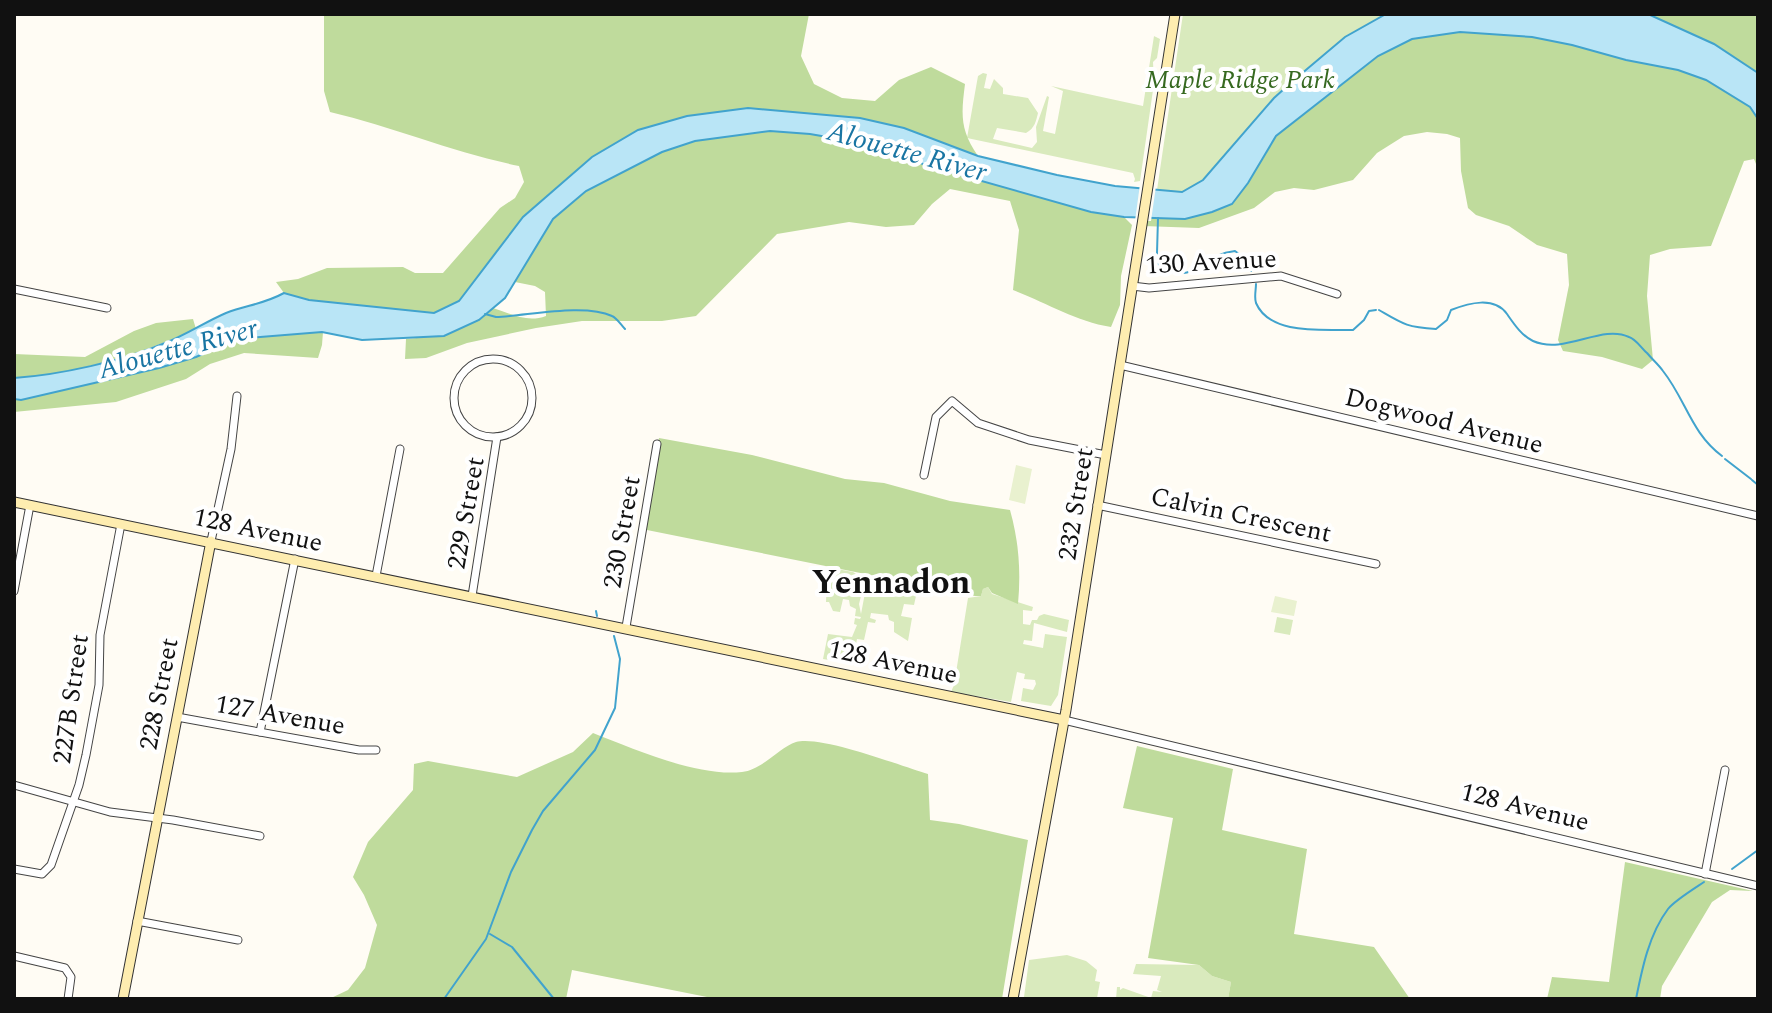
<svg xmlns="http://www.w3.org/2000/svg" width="1772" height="1013" viewBox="0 0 1772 1013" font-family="Spectral,serif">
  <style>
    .green { fill: #d9eabd }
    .forest { fill: #bfdb9c }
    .pitch { fill: #e9f1cf }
    .water { fill: #b9e5f6; stroke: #41a3cd; stroke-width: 2 }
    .pier { fill: #fffcf4 }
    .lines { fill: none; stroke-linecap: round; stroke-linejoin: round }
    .stream { stroke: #41a3cd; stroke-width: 2 }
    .street-casing { stroke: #444; stroke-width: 9 }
    .secondary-casing { stroke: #333; stroke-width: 11 }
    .street { stroke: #fff; stroke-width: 7 }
    .secondary { stroke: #feedb0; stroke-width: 9 }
    .labels { text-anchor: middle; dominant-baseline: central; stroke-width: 8; stroke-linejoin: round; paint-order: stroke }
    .park-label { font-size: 26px; font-style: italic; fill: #366920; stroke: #fff }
    .street-label { font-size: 26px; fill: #111; stroke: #fff }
    .water-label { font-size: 28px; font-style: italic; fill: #1975a3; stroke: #fff }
    .district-label { font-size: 34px; font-weight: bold; fill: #111; stroke: #fff }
  </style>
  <rect width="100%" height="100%" fill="#fffcf4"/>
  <g class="green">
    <polygon points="1183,14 1752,14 1733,97 1706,80 1378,56 1162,219 1153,217"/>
    <path d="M1148,33l12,6 -3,19 -4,4 1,21 -14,98 -6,1 1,-3 -2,-6 -166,-35 11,-62 5,-3 4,1 -3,14 6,1 4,-10 9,9v6l25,4 10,15c-2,8 -3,15 -12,20l-29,-5 -4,11 39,9 5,-6 -1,-15 11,-31 2,1 -6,34 12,3 8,-43 -12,-5 92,20 11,-70z"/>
    <polygon points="837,569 853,572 865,580 859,604 861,614 868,577 918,587 914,605 904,604 901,616 912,618 908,641 894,632 894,622 889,620 888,615 871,613 870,618 876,620 875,623 868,622 864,640 857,639 852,664 823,659 828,634 852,637 857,625 854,624 855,618 860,619 861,617 855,616 856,609 850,606 849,600 843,599 840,612 833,611 829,602 826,602 827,581 833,582"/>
    <polygon points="988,587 992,594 1033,607 1032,611 1023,610 1023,624 1030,625 1032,620 1037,620 1039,616 1044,614 1069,620 1067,632 1034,623 1032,641 1024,640 1023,644 1043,648 1045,634 1067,637 1058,695 1051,706 1021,701 1023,688 1033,690 1036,684 1035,680 1024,679 1025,674 1017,672 1011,702 951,692 954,685 968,598 981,596 983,589"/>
    <polygon points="1277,617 1293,620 1290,635 1274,632"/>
    <polygon points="1067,955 1086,961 1097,970 1095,981 1100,982 1097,998 1100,999 1036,999 1024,997 1029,960"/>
    <polygon points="1136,964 1199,965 1212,976 1231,982 1228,999 1116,999 1117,987 1120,987 1120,990 1123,988 1151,998 1153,991 1162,992 1157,990 1161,976 1133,974"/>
  </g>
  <g class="forest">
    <path d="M324,14h485l-8,42 13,28 28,14 33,3 24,-21 32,-13 34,17c-4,31 -5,46 13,72l-74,-28 -44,-10 -112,-10 -156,49 -69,60 -64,84 -26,12 -124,-13 -25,-7 -8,-11 22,-3 29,-11 76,-1 12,6h28l57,-65 15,-10 9,-16 -5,-16c-65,-13 -125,-39 -189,-54l-6,-21z"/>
    <polygon points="1648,14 1758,14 1758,73 1714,44"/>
    <polygon points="1460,32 1532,37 1572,45 1626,60 1678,70 1706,80 1750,107 1758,119 1758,169 1754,159 1744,161 1711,246 1670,249 1650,255 1647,296 1653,360 1642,369 1602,357 1563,351 1558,340 1569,285 1567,254 1537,245 1509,226 1476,215 1468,208 1461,171 1460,138 1447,134 1427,132 1404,136 1377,153 1353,180 1314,190 1294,188 1275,192 1254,208 1199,228 1143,226 1144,217 1185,219 1263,159 1276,136 1378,56 1412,39"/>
    <path d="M770,131l40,3 75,13 41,18 165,47 33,5 8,8 -11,51 -1,29 -9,22c-36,-6 -64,-24 -98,-37l6,-60 -9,-29 -60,-12 -18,15 -18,21 -28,2 -37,-5 -72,12 -81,82 -34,5h-80l-46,7 -69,15 -41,15 -21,1 1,-20c36,-3 59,-8 87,-31 19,6 34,15 53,8l-1,-24 -10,-6 -20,-4 38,-63 33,-28 76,-39 33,-11z"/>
    <path d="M193,319l3,10c-55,25 -121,45 -182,49v-24l71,3 49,-26 22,-8z"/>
    <polygon points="323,332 322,345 318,358 244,353 210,364 186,379 116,402 14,412 14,399 21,400 159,368 196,357 237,339"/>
    <path d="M659,438l93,17 93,24 39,4 66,18 60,9c9,32 11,62 8,94l-26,-11 -4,-6 -5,2 -2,7h-6l-333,-67z"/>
    <path d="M593,733c41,16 104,44 149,39 20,-2 38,-25 54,-30 25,-7 105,24 132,32l2,46 29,4 69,16 -26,159h-285l-145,-29 -6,29h-237l19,-9 17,-22 12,-43 -13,-30 -11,-18 15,-35 45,-52 1,-26 14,-3 89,16 56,-25z"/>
    <polygon points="1137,746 1233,769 1222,830 1307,849 1294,934 1374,947 1410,999 1228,999 1231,982 1212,976 1199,965 1148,958 1173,818 1123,808"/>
    <polygon points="1625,862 1753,891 1730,890 1712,902 1662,986 1660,999 1547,999 1552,977 1609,982"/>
  </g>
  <g class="pitch">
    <polygon points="1016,465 1032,469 1025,504 1009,500"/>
    <polygon points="1275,596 1297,601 1294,616 1271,612"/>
  </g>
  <path class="water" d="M1386,14h262l66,30 44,29v46l-8,-12 -44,-27 -28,-10 -52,-10 -54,-15 -40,-8 -72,-5 -48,7 -34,17 -102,80 -28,47 -16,21 -20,8 -27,7 -61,-2 -33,-5 -166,-47 -40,-18 -75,-13 -40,-3 -75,10 -33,11 -76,39 -33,28 -48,79 -26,22 -35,16 -82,4 -40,-8 -85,7 -41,18 -37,11 -138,32 -7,-1v-21c45,-3 109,-17 151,-35 21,-8 40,-21 61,-30 21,-8 38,-9 58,-20l25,7 125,13 25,-12 64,-84 69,-60 46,-27 49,-14 61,-8 112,10 44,10 74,28 79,19 58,11 67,6 21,-12 71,-82 20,-18 51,-43z"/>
  <polygon class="pier" points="1140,184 1156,186 1151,221 1135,221"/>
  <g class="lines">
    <g class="stream">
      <path d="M1158,218l-1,35 2,16c42,15 40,-14 76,-18l17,13 -1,7"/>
      <path d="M1256,284c0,6 -2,13 0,19 14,33 69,26 97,27l11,-10 5,-9 7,-1"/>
      <path d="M1379,310c24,14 27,17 57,19l11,-9 4,-10c18,-7 43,-14 56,4 7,10 15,22 26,27 32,14 68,-17 96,-4 7,2 12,11 18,16 5,6 12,12 16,18 23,29 28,62 59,85"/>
      <path d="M485,314l11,3c31,-1 88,-14 116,-1 5,2 9,9 13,13"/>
      <polyline points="1725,459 1751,479"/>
      <polyline points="1752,480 1758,485"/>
      <polyline points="596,611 597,616"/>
      <polyline points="1758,613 1758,623"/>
      <polyline points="1732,869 1758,850"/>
      <polyline points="490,934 512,947 554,999"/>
      <polyline points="444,999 486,939 511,872 532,830 543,811 595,750 615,708 620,659 614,636"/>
      <path d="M1636,999c6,-30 13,-65 32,-90 6,-8 27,-21 36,-27"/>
    </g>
    <defs>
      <g id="street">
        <polyline points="1132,286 1149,288 1281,276 1337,294"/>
        <polyline points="14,289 107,308"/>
        <circle cx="493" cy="398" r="39"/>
        <polyline points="1120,365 1758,516"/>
        <polyline points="924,475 936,417 952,401 978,423 1029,440 1106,455"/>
        <polyline points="1097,505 1376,564"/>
        <polyline points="211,541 231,449 237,396"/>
        <polyline points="376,576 400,449"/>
        <polyline points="14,591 30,505"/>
        <polyline points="472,596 497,437"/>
        <polyline points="626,627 657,444"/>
        <polyline points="177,717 359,750 376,750"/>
        <polyline points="1064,720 1758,886"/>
        <polyline points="260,732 295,559"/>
        <polyline points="14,785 110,812 173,820 260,836"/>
        <polyline points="14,869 42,874 51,865 79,785 86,755 99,685 100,635 121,524"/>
        <polyline points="1705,874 1725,770"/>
        <polyline points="137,921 238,940"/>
        <polyline points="14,956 65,968 71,977 68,999"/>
      </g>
      <g id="secondary">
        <polyline points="14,502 1064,720"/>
        <polyline points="123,999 211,541"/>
        <polyline points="1013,999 1066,710 1175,14"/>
      </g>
    </defs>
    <use href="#street" class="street-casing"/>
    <use href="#secondary" class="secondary-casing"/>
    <use href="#street" class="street"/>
    <use href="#secondary" class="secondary"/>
  </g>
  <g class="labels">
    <g class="park-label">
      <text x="1240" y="80">Maple Ridge Park</text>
    </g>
    <g class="street-label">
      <text transform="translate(1211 262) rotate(-3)">130 Avenue</text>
      <text transform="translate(1444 421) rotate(14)">Dogwood Avenue</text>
      <text transform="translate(1076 504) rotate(-81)">232 Street</text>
      <text transform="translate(466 513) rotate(-80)">229 Street</text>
      <text transform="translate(1241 515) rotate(12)">Calvin Crescent</text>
      <text transform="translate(258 530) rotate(12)">128 Avenue</text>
      <text transform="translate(622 532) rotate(-80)">230 Street</text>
      <text transform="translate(893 662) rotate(12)">128 Avenue</text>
      <text transform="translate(159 694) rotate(-79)">228 Street</text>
      <text transform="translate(71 699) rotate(-82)">227B Street</text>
      <text transform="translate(280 715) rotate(10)">127 Avenue</text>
      <text transform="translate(1525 807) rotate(14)">128 Avenue</text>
    </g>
    <g class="water-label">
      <text transform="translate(907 152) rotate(15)">Alouette River</text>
      <text transform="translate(178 349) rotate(-15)">Alouette River</text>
    </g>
    <g class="district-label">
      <text x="891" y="583">Yennadon</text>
    </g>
  </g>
  <rect width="1772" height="1013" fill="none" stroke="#111111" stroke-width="32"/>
</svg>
